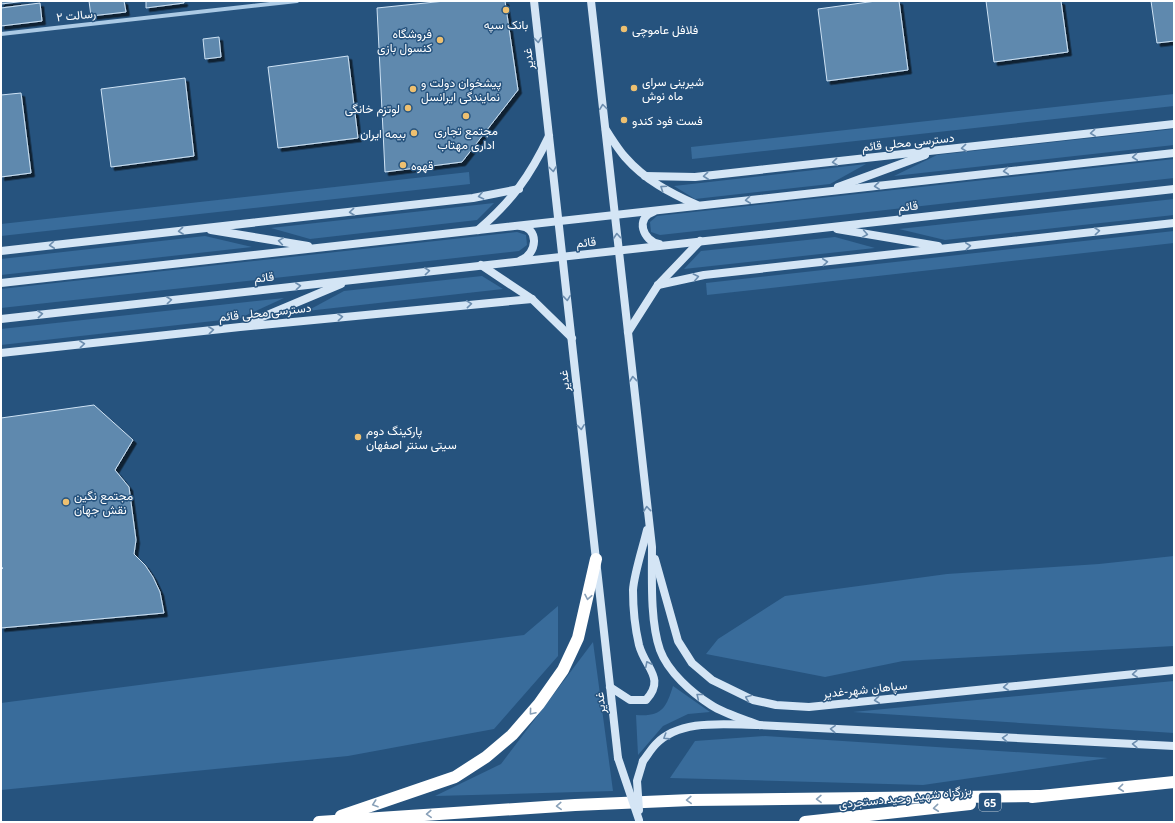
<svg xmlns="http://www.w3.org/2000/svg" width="1175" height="823" viewBox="0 0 1175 823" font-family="'Open Sans',Vazirmatn,sans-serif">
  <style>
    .green { fill: #396c9b }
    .building { fill: #5e89ae; stroke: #cee2f4; filter: url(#shadow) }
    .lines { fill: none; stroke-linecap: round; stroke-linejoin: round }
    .street { stroke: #abcae5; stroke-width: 4 }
    .secondary { stroke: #d4e5f5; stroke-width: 8 }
    .highway { stroke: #fff; stroke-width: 12 }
    .secondary-bridge { stroke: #d4e5f5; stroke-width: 8 }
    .oneway { stroke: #6c8dae }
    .oneway2 { stroke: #88a0b8 }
    .poi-dot { fill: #eec070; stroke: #26537e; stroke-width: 1.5 }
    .labels { text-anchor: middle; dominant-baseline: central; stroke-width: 3; stroke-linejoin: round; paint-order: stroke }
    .shield { fill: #26537e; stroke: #becbd8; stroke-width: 1 }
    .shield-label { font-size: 11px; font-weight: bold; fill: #fff }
    .street-label { font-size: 12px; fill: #fff; stroke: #26537e }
    .poi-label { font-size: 12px; fill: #fff; stroke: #26537e; text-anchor: start }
  </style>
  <defs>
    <filter id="shadow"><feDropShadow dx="3.5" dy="3.5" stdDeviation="0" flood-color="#0009"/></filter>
  </defs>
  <rect width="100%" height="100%" fill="#26537e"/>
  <g class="green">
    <polygon points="1174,94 1174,106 692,159 691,147"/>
    <polygon points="1174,129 1174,145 894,176 937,155"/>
    <polygon points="1174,159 1174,178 660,235 651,232 650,222 657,216"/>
    <polygon points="866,164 830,184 695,199 674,186"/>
    <polygon points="469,172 470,184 1,236 1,224"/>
    <polygon points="1174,199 1174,215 945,240 899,229"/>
    <polygon points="494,203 477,220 310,239 271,228"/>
    <polygon points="1174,231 1174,243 707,295 706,283"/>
    <polygon points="517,232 526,235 527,245 519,251 1,308 1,289"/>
    <polygon points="205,236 252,247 1,275 1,259"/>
    <polygon points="835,237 875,248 684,269 701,251"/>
    <polygon points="482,276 503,289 307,311 344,291"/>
    <polygon points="284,298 240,318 1,345 1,329"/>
    <polygon points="1174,556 1174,646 903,661 825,677 706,654 718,639 785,596 947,574 1099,564"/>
    <polygon points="558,606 558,656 494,729 348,756 1,790 1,703 524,635"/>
    <polygon points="593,642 613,791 435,796 501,764"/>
    <polygon points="1174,681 1174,733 853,712"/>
    <path d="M673,686l37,26 -22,2 -25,12 -25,29 -2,-40c26,2 30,-7 37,-29z"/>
    <polygon points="765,736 1108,758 923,785 670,778 695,741"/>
  </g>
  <g class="building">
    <polygon points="1,1 26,1 1,4"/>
    <polygon points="89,1 124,1 126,12 91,16"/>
    <polygon points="146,1 184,1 184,3 146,8"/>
    <polygon points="445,1 505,1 518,90 462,162 385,172 377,8"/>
    <polygon points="876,1 899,1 908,70 827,81 818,9"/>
    <polygon points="986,1 1061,1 1068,52 994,62"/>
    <polygon points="1151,1 1174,1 1174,41 1157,43"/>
    <polygon points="40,3 42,21 1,26 1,8"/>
    <polygon points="219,37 221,57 205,59 203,39"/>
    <polygon points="348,56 358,138 278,148 268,67"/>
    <polygon points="185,78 194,156 111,167 101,89"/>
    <polygon points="21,93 31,173 1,177 1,95"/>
    <polygon points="94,405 133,440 115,470 129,487 136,540 134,554 145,565 153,577 160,592 164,613 1,628 1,570 3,568 1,567 1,418"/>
  </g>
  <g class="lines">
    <polyline class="street" points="1,34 297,1"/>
    <g class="secondary">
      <polyline points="534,1 618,758"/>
      <path d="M591,1l61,546c0,30 -2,75 8,103 8,22 32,43 51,55 14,9 32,14 48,20"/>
      <path d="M606,130c6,9 12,19 19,27 20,23 45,36 72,48"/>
      <polyline points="645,176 695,177 1174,124"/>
      <polyline points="838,187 925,155"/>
      <path d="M653,212c-18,6 -10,29 6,32"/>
      <path d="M520,226c20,2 17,28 1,34"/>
      <polyline points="837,229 938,246"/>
      <polyline points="211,230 308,246"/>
      <path d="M478,230c34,-29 52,-54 71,-94"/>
      <polyline points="1,251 473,198 519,189"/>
      <polyline points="481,265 532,299 572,338"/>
      <polyline points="1,283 1174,153"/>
      <polyline points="658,285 704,275 1174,223"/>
      <polyline points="1,319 1174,189"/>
      <polyline points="248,323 341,284"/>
      <polyline points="628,332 658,285 700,241"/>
      <polyline points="1,353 240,327 532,299"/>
      <polyline points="655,559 678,641 692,663 712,680 753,700 776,705 809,707 1174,670"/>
      <path d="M610,687l20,13h16c20,-22 -1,-32 -7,-55 -4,-17 -6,-37 -6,-55 1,-16 10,-43 14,-60"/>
      <path d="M643,761c4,-5 8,-12 13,-17 25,-26 71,-19 103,-19l415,21"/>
    </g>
    <g class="highway">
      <polyline points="1032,797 1174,782"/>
      <polyline points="341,816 455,777 486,757 512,735 539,704 563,670 578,638 596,559"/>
      <polyline points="319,822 575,805 691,800 1039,796"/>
      <polyline points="805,822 970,804"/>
    </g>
    <g class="secondary-bridge">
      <polyline points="618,758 639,820"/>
      <polyline points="639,810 637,781 643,761"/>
    </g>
  </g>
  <defs><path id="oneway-chevron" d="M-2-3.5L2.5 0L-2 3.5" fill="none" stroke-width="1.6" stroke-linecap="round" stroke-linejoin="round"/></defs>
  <g class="oneway">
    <use href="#oneway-chevron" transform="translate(538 40) rotate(84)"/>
    <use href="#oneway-chevron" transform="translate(603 107) rotate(-97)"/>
    <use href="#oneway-chevron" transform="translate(1093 133) rotate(174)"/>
    <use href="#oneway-chevron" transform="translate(964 148) rotate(174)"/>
    <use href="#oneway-chevron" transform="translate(1135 157) rotate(174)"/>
    <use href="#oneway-chevron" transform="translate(835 162) rotate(174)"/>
    <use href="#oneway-chevron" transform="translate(553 169) rotate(83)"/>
    <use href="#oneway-chevron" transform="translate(1006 171) rotate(174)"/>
    <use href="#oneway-chevron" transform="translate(706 176) rotate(174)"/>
    <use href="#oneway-chevron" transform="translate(877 186) rotate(174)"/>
    <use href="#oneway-chevron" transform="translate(663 188) rotate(-146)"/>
    <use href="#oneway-chevron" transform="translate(481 196) rotate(168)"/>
    <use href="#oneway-chevron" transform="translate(748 200) rotate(174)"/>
    <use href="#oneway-chevron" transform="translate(352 212) rotate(174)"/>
    <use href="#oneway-chevron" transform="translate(181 231) rotate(174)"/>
    <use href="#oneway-chevron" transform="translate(1097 231) rotate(-6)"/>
    <use href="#oneway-chevron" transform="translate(865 234) rotate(10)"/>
    <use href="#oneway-chevron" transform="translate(617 236) rotate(-94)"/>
    <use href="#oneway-chevron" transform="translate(281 241) rotate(-171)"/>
    <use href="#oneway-chevron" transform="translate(52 245) rotate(174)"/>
    <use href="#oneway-chevron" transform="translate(968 246) rotate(-6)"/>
    <use href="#oneway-chevron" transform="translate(825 262) rotate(-6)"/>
    <use href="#oneway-chevron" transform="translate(427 271) rotate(-6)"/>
    <use href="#oneway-chevron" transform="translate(696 277) rotate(-12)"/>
    <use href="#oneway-chevron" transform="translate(298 286) rotate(-6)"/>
    <use href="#oneway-chevron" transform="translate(567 298) rotate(84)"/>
    <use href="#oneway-chevron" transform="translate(169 300) rotate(-6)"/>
    <use href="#oneway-chevron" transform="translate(469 304) rotate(-6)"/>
    <use href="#oneway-chevron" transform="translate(40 314) rotate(-6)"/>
    <use href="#oneway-chevron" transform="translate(340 317) rotate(-6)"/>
    <use href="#oneway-chevron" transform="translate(211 330) rotate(-6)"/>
    <use href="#oneway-chevron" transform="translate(82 344) rotate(-6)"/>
    <use href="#oneway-chevron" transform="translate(633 379) rotate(-96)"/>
    <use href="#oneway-chevron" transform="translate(581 427) rotate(84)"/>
    <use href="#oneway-chevron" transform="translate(647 509) rotate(-96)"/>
    <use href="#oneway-chevron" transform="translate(648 664) rotate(-117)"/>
    <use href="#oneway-chevron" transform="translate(1135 674) rotate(174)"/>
    <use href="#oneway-chevron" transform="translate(1006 687) rotate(174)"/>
    <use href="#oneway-chevron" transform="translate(699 696) rotate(-141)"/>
    <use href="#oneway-chevron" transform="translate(748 698) rotate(-157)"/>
    <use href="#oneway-chevron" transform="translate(877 700) rotate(174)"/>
    <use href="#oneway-chevron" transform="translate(833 729) rotate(-177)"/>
    <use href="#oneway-chevron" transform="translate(666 737) rotate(148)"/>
    <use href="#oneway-chevron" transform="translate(1005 738) rotate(-177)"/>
    <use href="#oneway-chevron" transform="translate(1135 744) rotate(-178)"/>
  </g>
  <g class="oneway2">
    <use href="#oneway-chevron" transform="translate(588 597) rotate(101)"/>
    <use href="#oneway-chevron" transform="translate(532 712) rotate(130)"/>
    <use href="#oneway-chevron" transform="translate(1121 788) rotate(174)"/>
    <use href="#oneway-chevron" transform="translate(819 799) rotate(179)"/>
    <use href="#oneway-chevron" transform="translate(689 800) rotate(178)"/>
    <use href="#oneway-chevron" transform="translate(375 804) rotate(161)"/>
    <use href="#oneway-chevron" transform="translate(559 806) rotate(177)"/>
    <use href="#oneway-chevron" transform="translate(936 808) rotate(174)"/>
    <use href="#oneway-chevron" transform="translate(429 814) rotate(177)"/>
  </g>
  <g class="poi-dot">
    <circle cx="506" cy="10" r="4"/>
    <circle cx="624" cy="29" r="4"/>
    <circle cx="440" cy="40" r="4"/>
    <circle cx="634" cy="88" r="4"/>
    <circle cx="413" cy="89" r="4"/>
    <circle cx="408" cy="108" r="4"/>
    <circle cx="466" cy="116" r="4"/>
    <circle cx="624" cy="120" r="4"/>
    <circle cx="414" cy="133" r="4"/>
    <circle cx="403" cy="165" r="4"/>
    <circle cx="358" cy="437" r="4"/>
    <circle cx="66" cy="502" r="4"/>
  </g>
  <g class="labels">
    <rect class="shield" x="979" y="793" width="22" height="18" rx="3"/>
    <g class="shield-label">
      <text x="990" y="802">65</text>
    </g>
    <g class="street-label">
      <text transform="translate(76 15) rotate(-6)">رسالت ۲</text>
      <text transform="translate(528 59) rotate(-96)">غدیر</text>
      <text transform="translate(908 142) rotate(-6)">دسترسی محلی قائم</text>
      <text transform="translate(908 206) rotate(-6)">قائم</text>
      <text transform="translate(586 242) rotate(-6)">قائم</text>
      <text transform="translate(264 277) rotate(-6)">قائم</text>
      <text transform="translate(265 312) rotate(-6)">دسترسی محلی قائم</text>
      <text transform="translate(564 381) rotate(-96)">غدیر</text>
      <text transform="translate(865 689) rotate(-6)">سپاهان شهر-غدیر</text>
      <text transform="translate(600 703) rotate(-96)">غدیر</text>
      <text transform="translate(905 797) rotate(-6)">بزرگراه شهید وحید دستجردی</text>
    </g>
    <g class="poi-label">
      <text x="506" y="24" text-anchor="middle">بانک سپه</text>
      <text x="632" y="29">فلافل عاموچی</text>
      <text x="432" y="33" text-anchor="end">فروشگاه<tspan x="432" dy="14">کنسول بازی</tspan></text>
      <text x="642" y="81">شیرینی سرای<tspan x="642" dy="14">ماه نوش</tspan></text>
      <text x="421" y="82">پیشخوان دولت و<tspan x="421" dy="14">نمایندگی ایرانسل</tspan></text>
      <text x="400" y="108" text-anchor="end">لوتزم خانگی</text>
      <text x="632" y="120">فست فود کندو</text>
      <text x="466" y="130" text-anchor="middle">مجتمع تجاری<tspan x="466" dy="14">اداری مهتاب</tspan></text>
      <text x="406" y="133" text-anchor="end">بیمه ایران</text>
      <text x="411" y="165">قهوه</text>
      <text x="366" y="430">پارکینگ دوم<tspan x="366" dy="14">سیتی سنتر اصفهان</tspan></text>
      <text x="74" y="495">مجتمع نگین<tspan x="74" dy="14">نقش جهان</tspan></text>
    </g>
  </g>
  <rect width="1175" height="823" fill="none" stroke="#ffffff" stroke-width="4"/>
</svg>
